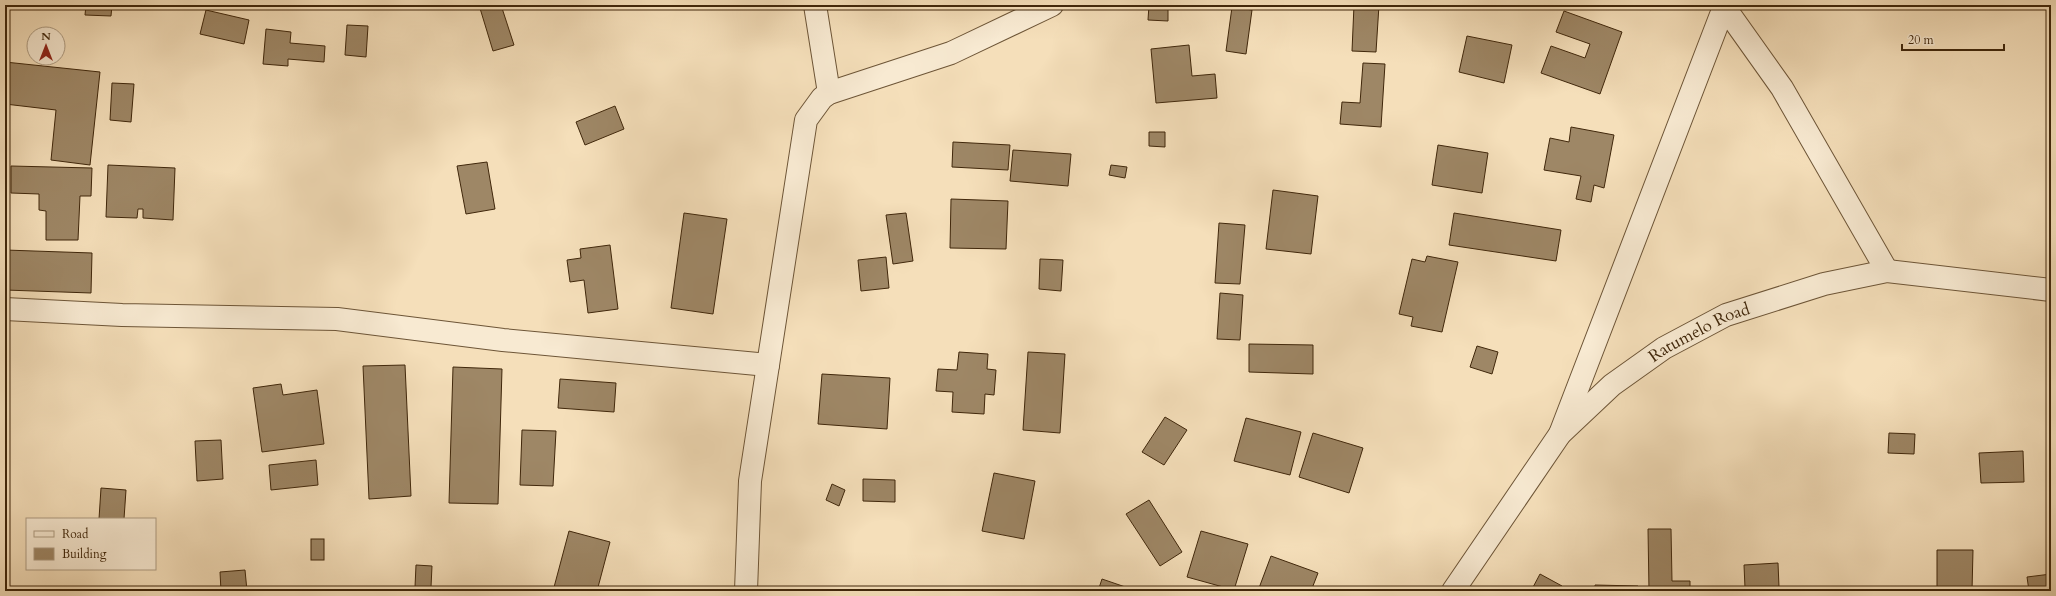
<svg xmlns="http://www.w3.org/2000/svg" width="2056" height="596" viewBox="0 0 2056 596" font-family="Cardo,serif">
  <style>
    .building { fill: #9e8766; stroke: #40270b }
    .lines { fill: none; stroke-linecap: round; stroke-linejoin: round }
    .minor-casing { stroke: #6d5537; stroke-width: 24 }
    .tertiary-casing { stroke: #6d5537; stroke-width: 24 }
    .minor { stroke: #f8ead2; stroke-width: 22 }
    .tertiary { stroke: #f8ead2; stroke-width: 22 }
    .labels { text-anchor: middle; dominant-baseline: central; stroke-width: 4; stroke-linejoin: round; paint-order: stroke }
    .street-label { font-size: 17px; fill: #40270b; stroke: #f8ead2 }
  </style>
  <rect width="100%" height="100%" fill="#f5dfba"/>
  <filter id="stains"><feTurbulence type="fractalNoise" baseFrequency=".005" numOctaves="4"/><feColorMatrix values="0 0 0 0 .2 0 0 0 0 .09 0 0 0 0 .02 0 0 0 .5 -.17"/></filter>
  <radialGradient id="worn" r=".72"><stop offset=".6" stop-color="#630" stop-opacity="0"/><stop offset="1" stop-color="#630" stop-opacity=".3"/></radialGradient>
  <g class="building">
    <polygon points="86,5 112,5 111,16 85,15"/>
    <polygon points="479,5 501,5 514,45 493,51"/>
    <polygon points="1149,5 1168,5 1168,21 1148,20"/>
    <polygon points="1354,5 1379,5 1376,52 1352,51"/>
    <polygon points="1232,7 1252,10 1246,54 1226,51"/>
    <polygon points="206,10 249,20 244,44 200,34"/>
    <polygon points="1564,11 1622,32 1600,94 1541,73 1551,46 1585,58 1590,44 1556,32"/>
    <polygon points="347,25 368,26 366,57 345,55"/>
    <polygon points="266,29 291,32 290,43 325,46 324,62 288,59 288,66 263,64"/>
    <polygon points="1467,36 1512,45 1504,83 1459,72"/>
    <polygon points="1189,45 1192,76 1215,74 1217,98 1156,103 1151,49"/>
    <polygon points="5,62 100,72 90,165 51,160 56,110 5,104"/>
    <polygon points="1363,63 1385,64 1381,127 1340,124 1342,102 1360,103"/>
    <polygon points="112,83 134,84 131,122 110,120"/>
    <polygon points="615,106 624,129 585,145 576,122"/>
    <polygon points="1571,127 1614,135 1604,188 1594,185 1591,202 1576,199 1581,176 1544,170 1550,138 1569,142"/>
    <polygon points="1149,132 1165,132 1165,147 1149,146"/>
    <polygon points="953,142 1010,145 1008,170 952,167"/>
    <polygon points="1438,145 1488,153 1482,193 1432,185"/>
    <polygon points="1013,150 1071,154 1068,186 1010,181"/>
    <polygon points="487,162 495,209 466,214 457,166"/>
    <polygon points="108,165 175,168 173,220 143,218 143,209 138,209 137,218 106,217"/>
    <polygon points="1111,165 1127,167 1125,178 1109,175"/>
    <polygon points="11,166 92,168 91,196 80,196 78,240 46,240 46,211 39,210 39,194 11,193"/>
    <polygon points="1273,190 1318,196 1311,254 1266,249"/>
    <polygon points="951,199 1008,201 1006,249 950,248"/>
    <polygon points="684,213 727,219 713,314 671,308"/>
    <polygon points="906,213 913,261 893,264 886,215"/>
    <polygon points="1454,213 1561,230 1556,261 1449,245"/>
    <polygon points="1219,223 1245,225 1240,284 1215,283"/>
    <polygon points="610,245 618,309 588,313 584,280 570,282 567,260 581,258 580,249"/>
    <polygon points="5,250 92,253 91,293 5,290"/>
    <polygon points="1427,256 1458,262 1442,332 1411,326 1413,317 1399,314 1412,259 1425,262"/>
    <polygon points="886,257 889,288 861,291 858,260"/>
    <polygon points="1040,259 1063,260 1061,291 1039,289"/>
    <polygon points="1220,293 1243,295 1240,340 1217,339"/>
    <polygon points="1249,344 1313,345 1313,374 1249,372"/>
    <polygon points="1477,346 1498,352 1492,374 1470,367"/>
    <polygon points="959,352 988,354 987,369 996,370 994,395 985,394 984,414 952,412 953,392 936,391 938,369 957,370"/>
    <polygon points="1028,352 1065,354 1060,433 1023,430"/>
    <polygon points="405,365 411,496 369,499 363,366"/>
    <polygon points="453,367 502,369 498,504 449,503"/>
    <polygon points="822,374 890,378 887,429 818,424"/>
    <polygon points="560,379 616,383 614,412 558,408"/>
    <polygon points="281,384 283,395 317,390 324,444 262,452 253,388"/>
    <polygon points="1165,417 1187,430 1164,465 1142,452"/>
    <polygon points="1246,418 1301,432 1290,475 1234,461"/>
    <polygon points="522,430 556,431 553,486 520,485"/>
    <polygon points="1313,433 1363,448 1349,493 1299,477"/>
    <polygon points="1889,433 1915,434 1914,454 1888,453"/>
    <polygon points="221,440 223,479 197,481 195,441"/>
    <polygon points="2023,451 2024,482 1981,483 1979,453"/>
    <polygon points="316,460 318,485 271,490 269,465"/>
    <polygon points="994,473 1035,481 1024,539 982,531"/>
    <polygon points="863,479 895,480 895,502 863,501"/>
    <polygon points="832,484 845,490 839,506 826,500"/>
    <polygon points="101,488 126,490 124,519 99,519"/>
    <polygon points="1149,500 1182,552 1160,566 1126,514"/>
    <polygon points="1648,529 1671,529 1672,581 1690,581 1690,587 1725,587 1725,591 1649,591"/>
    <polygon points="569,531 610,542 597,591 553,591"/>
    <polygon points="1201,531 1248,544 1234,590 1187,577"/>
    <rect x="311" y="539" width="13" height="21"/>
    <polygon points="5,547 8,548 5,581"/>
    <polygon points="1937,550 1973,550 1972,591 1937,591"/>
    <polygon points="1271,556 1318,573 1311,591 1268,591 1259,588"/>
    <polygon points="1778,563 1779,587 1745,588 1744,565"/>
    <polygon points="416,565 432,566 431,587 415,587"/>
    <polygon points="245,570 247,591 221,591 220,572"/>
    <polygon points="1540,574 1562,586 1560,591 1531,591"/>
    <polygon points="2051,574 2051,591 2029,591 2027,577"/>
    <polygon points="1102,579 1137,591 1098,591"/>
    <polygon points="1595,585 1638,586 1638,591 1595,591"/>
  </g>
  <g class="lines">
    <defs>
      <g id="minor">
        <polyline points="815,5 829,93"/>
        <polyline points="1723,5 1782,88 1887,271"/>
        <polyline points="5,309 122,315 337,319 503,340 768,365"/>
        <polyline points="1560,434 1724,7"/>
        <polyline points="746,591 750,481 806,120 822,98 829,93 951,53 1052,5"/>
      </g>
      <g id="tertiary">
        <path id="s1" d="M1453,591l107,-157 52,-49 52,-37 62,-33 98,-31 63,-13 164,19"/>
      </g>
    </defs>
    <use href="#minor" class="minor-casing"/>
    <use href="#tertiary" class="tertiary-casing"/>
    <use href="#minor" class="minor"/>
    <use href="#tertiary" class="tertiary"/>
  </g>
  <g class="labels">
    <g class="street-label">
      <text stroke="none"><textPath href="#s1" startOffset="364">Ratumelo Road</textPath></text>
    </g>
  </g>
  <rect width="2056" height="596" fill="none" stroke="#f5dfba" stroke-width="20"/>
  <rect x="6" y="6" width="2044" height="584" fill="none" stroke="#40270b" stroke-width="2"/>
  <rect x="10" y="10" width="2036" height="576" fill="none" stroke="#40270b"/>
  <rect x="26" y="518" width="130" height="52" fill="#f8ead2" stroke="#ae9c82"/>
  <rect x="34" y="531" width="20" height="6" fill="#f8ead2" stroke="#ae9c82"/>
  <text x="62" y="538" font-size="12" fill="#40270b">Road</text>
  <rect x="34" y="548" width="20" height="12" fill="#9e8766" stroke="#ae9c82"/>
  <text x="62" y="558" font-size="12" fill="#40270b">Building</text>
  <g transform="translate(46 46)"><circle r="19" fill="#f8ead2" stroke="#ae9c82"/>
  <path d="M0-3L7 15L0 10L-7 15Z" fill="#8f2418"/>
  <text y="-6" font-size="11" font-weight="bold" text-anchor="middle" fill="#40270b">N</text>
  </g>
  <path d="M1902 44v6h102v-6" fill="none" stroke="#40270b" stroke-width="2"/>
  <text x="1908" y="44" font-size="12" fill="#40270b" stroke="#f8ead2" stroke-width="3" paint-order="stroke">20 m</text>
  <rect width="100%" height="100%" filter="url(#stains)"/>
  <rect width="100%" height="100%" fill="url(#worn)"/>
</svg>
